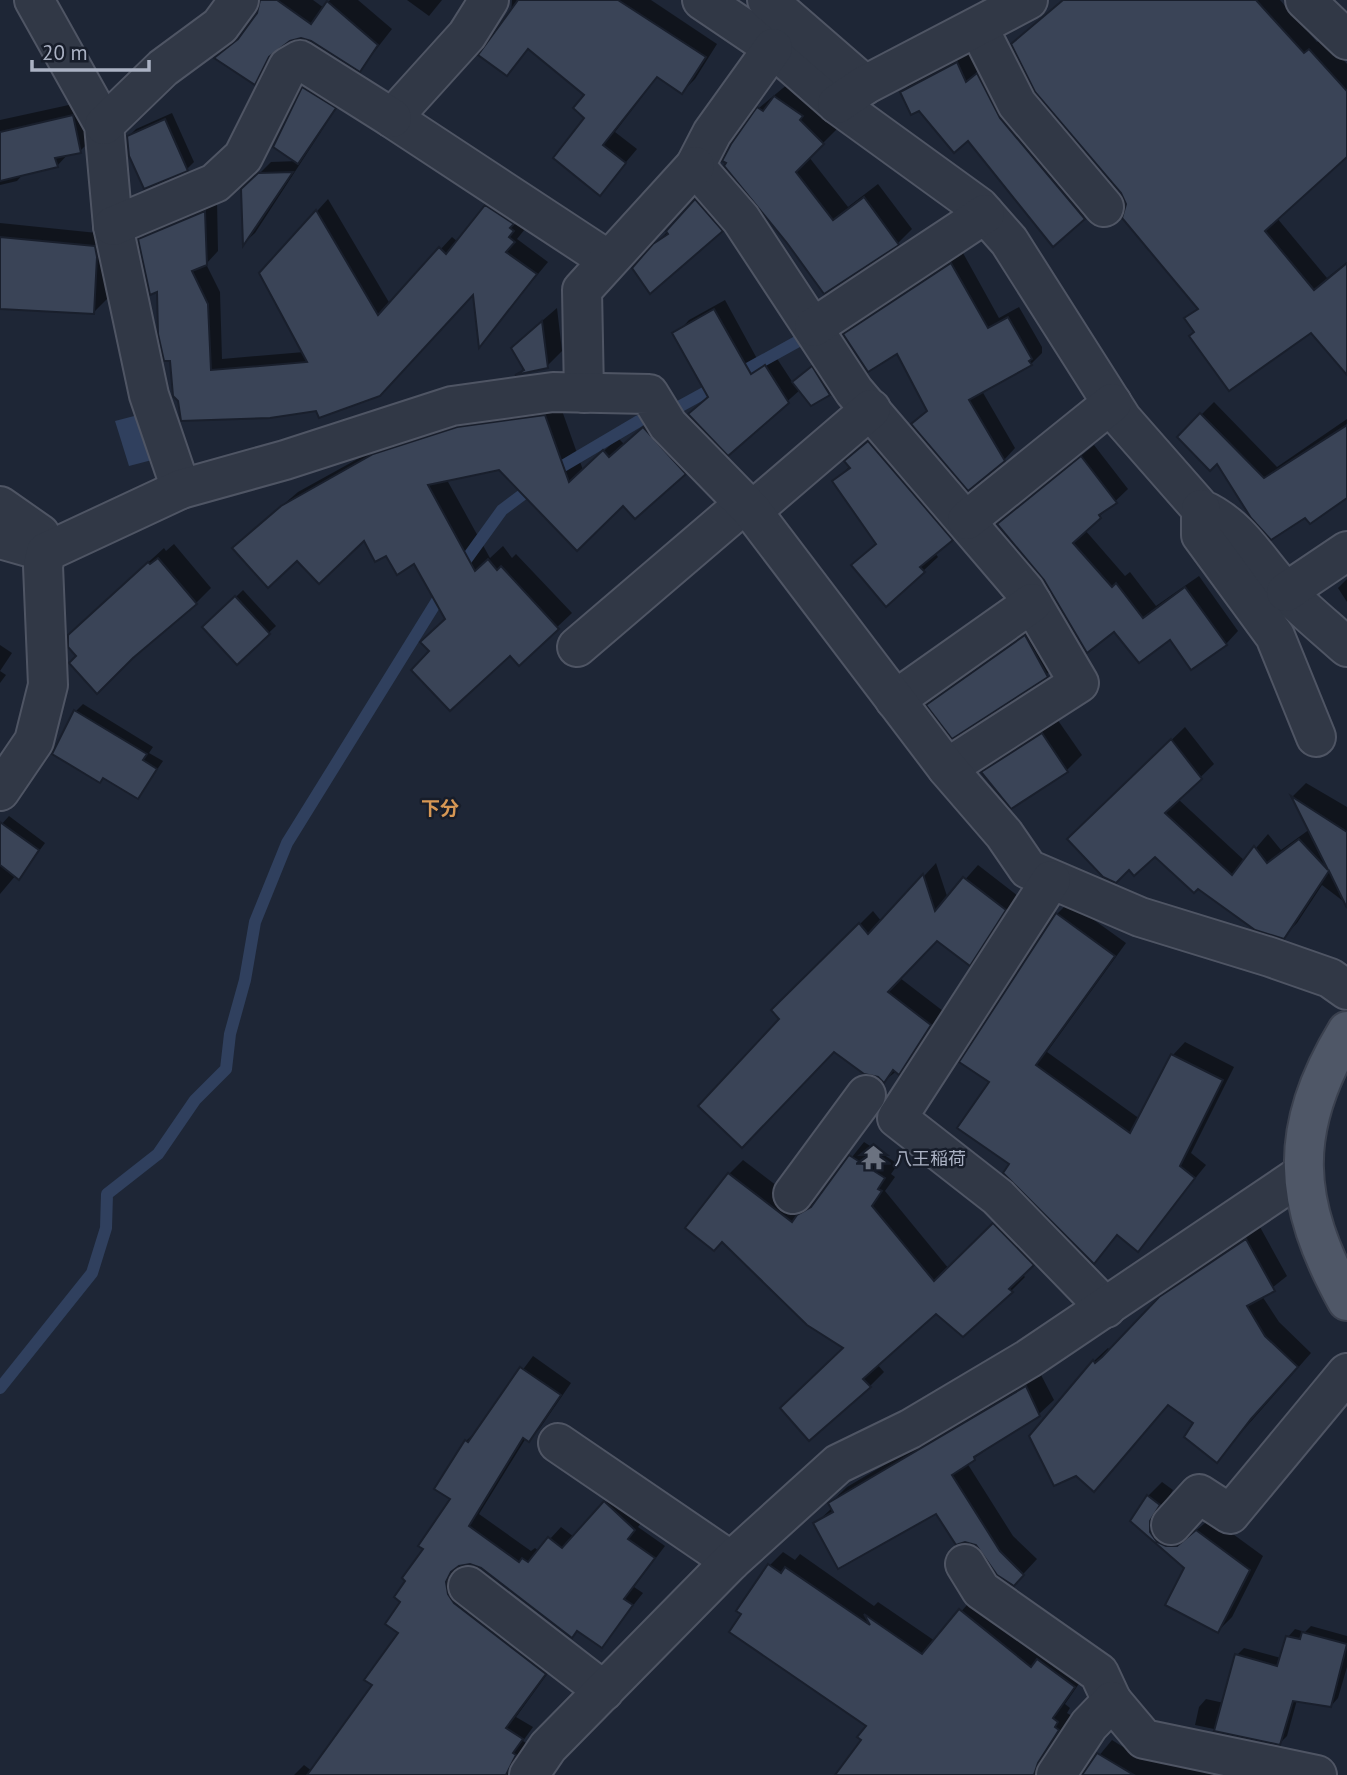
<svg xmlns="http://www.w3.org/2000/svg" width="1347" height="1775" viewBox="0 0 1347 1775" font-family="'PT Sans','Noto Sans JP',sans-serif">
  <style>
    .water { fill: #30405e }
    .shadow { fill: #0007 }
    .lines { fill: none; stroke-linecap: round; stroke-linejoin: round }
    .stream { stroke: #30405e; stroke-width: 12 }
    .building { fill: #3a4457; stroke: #191f2c; stroke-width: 2 }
    .minor-casing { stroke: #4f5564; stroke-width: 42 }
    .major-casing { stroke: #3b414f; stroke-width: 42 }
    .minor { stroke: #313846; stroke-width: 38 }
    .major { stroke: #4f5767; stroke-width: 38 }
    .labels { text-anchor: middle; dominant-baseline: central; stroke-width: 5; stroke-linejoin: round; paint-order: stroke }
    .poi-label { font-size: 18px; fill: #abb2c4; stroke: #171d2a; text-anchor: start }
    .neighbourhood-label { font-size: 19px; font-weight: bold; fill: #d69754; stroke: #171d2a }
  </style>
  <rect width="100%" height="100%" fill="#1e2636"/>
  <polygon class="water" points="138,415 152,460 129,466 115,421"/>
  <g class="shadow">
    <polygon points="262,0 313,0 324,8 330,0 358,0 392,29 360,70 312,40 301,36 289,39 280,46 269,68 254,82 217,57 245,32 258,14"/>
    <polygon points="407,0 442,0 429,16"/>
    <polygon points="512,0 651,0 717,44 695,79 682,92 658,76 615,132 637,149 600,193 587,118 587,95 529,48 507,74"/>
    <polygon points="1063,0 1280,0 1317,42 1323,37 1347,64 1347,156 1277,218 1327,278 1347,262 1347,373 1311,330 1196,331 1187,318 1199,307 1122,192 1013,44"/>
    <polygon points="972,48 1099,203 1053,244 969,138 919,108 902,92 917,77"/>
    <polygon points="311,81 341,101 255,233 245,242 252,181 271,162 298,161 304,88"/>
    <polygon points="789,83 837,129 809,157 848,207 878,184 912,229 898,243 825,292 759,108"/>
    <polygon points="87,101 95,136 80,151 69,153 57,166 24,173 17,181 0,185 0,120"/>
    <polygon points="172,113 194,162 187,169 129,136 136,129"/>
    <polygon points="707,189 733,219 722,230 654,246"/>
    <polygon points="498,194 525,229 517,239 548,262 480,344 474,292 318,409 172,359 159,290 140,240 152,227 217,200 218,251 206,264 220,292 222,359 304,352 264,270 328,199 390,304 452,237 458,242"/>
    <polygon points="0,223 107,234 107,299 94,312 0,307"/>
    <polygon points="963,253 999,318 1019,307 1042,347 1042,353 1031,364 982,391 1015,448 1004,460 913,424 928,410 898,351 845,334 856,323"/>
    <polygon points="725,300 761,366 776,357 793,383 819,361 836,386 812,404 800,390 729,453 710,397 679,331 689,320"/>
    <polygon points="557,308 562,351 547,366 520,373 524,368 528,333"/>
    <polygon points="559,402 583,470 618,438 624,444 659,414 699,459 684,473 623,503 499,468 447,480 490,558 503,546 512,558 516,554 572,613 519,663 510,653 431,652 446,619 415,562 386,553 364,538 297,559 249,534 298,492 390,441 473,414"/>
    <polygon points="1214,402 1277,467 1347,419 1347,495 1306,515 1179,437"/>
    <polygon points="883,427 966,524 935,553 938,557 923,571 854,565 878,543 834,482 850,466 847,461"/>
    <polygon points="1094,445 1128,489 1085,530 1125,576 1130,572 1156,606 1199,576 1238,631 1226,644 1115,629 1045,579 999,524"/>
    <polygon points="174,544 211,588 196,603 79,656 85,620 164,548 166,551"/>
    <polygon points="1347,579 1347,602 1338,588"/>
    <polygon points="243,590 276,626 237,663 205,627"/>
    <polygon points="1037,625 1059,662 1048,673 953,736 929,705"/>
    <polygon points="0,645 12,653 0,671"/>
    <polygon points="0,671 6,675 0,683"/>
    <polygon points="83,704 153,747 149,753 163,761 138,797 76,711"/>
    <polygon points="1057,719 1082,755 1067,770 984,772 999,757"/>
    <polygon points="1185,727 1214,764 1178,799 1245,861 1268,834 1281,850 1310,829 1293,796 1306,783 1347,807 1347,904 1322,885 1297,923 1283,937 1155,854 1083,825"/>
    <polygon points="9,816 45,843 25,870 16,875 0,894 0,826"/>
    <polygon points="936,863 948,899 978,865 1018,896 983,950 969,963 937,939 900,978 943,1011 912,1059 884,1081 782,1019 774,1010 873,911 882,922"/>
    <polygon points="1069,902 1126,943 1047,1052 1140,1119 1173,1055 1185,1042 1234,1067 1191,1153 1206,1165 1138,1249 1118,1234 1094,1262 1011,1164 992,1082 1057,914"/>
    <polygon points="864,1142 898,1164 891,1174 895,1177 885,1191 949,1269 1008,1210 1047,1250 1022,1274 1025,1277 1011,1291 936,1312 877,1364 884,1372 870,1386 809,1439 845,1347 729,1174 743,1160 806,1208 820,1197"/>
    <polygon points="1260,1227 1287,1276 1262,1296 1279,1322 1311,1353 1217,1460 1195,1422 1169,1403 1108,1476 1094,1361 1108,1348 1110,1350 1175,1284"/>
    <polygon points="533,1356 571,1383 540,1428 529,1439 526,1438 479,1514 531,1551 535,1548 539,1551 561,1527 574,1537 616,1491 645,1518 638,1527 665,1546 634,1587 643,1593 601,1646 482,1567 472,1563 460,1564 458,1582 556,1662 516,1717 533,1727 523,1741 526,1743 518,1760 522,1775 294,1775 304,1765 312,1771 374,1685 401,1632 403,1601 425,1549 453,1499 466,1441 478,1430"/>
    <polygon points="1040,1373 1054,1400 1039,1414 967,1463 1013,1536 1037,1559 1014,1584 977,1544 937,1511 815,1524 833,1507 830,1503 847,1487"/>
    <polygon points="1162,1482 1173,1490 1163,1506 1180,1533 1193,1533 1211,1518 1263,1556 1232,1617 1218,1631 1186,1568 1132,1521 1148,1496"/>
    <polygon points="783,1552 795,1560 800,1554 874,1606 878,1602 935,1641 974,1597 1087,1672 1065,1704 1070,1708 1067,1713 1072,1716 1047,1758 1053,1775 838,1775 863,1739 869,1725 770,1565"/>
    <polygon points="1311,1626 1347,1636 1347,1667 1338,1698 1331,1706 1297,1700 1287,1736 1280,1743 1195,1725 1199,1707 1206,1699 1224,1703 1237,1655 1244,1648 1281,1658 1288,1637 1295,1629 1305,1632"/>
    <polygon points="1139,1739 1242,1775 1083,1775 1112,1740 1128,1750"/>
  </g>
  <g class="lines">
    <g class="stream">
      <polyline points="733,377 802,339"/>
      <polyline points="675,409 717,386"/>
      <polyline points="551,473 639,421"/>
      <polyline points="458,571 502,510 534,486"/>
      <polyline points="0,1388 92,1273 106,1228 107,1194 158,1154 195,1100 226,1069 230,1034 245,980 255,922 287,843 445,588"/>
    </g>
  </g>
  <g class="building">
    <polygon points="260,0 277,0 311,24 327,1 378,45 360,72 311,41 301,38 290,41 269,57 255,85 214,58 238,39 257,13"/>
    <polygon points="518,0 618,0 706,57 682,94 657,77 603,145 626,163 600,196 553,158 584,118 573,108 584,95 528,49 507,76 478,55"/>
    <polygon points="1063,0 1256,0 1304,53 1309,49 1347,91 1347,157 1265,231 1314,290 1347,263 1347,375 1311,333 1229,391 1189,336 1194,332 1184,318 1198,309 1122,218 1126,204 1121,193 1035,92 1011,44"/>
    <polygon points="957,62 966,82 977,73 1000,118 1085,219 1053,247 968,141 954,153 919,111 911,115 900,92"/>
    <polygon points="302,87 336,108 298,164 273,147"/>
    <polygon points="774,96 803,116 800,120 824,144 796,172 833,220 864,197 899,245 824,294 787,243 724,166 726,163 722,161 731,144 757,107 763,111"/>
    <polygon points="73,115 81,153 55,158 58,167 0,181 0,132"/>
    <polygon points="165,119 188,171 144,189 129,156 127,136"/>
    <polygon points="293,172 243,246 241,189 258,173"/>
    <polygon points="695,199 723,231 650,294 632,268 653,244 668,234 666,231"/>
    <polygon points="485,205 514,224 510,228 514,231 509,237 515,242 506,252 537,274 479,348 473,295 380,396 319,418 316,411 270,418 181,421 178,401 173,396 170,361 164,361 158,334 157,292 150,295 138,239 205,211 207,265 192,271 208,304 211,370 307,362 259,273 316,210 378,315 439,247 446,254"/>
    <polygon points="0,237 95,246 97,257 94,314 0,309"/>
    <polygon points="951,263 988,328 1008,317 1032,359 1029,361 1032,365 969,400 1005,461 968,491 911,424 927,411 897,354 868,372 843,334"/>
    <polygon points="714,309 751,374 765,365 789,403 728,456 688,414 708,397 672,333"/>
    <polygon points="542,321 548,368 515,375 524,370 511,348"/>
    <polygon points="812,366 830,395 811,406 792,382"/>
    <polygon points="1200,413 1264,478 1347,425 1347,498 1310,524 1305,518 1271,540 1251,518 1217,464 1210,471 1177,437"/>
    <polygon points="545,415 569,482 603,450 609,457 643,427 686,474 635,519 623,506 577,551 499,470 428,485 475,571 488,559 497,570 501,566 559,629 519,666 510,656 450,711 411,670 429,651 420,642 445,619 414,564 397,575 386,556 375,562 364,541 319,584 297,561 268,588 232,548 281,506 373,454 457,427"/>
    <polygon points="868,441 953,540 920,567 925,572 886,607 851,565 876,544 832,481 850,468 844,461"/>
    <polygon points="1081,456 1117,503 1099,515 1101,518 1073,543 1112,587 1116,583 1143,618 1185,587 1227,645 1191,670 1170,640 1139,663 1114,632 1087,653 1044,580 997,524"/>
    <polygon points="158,558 197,604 133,658 97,694 69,663 76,656 68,647 68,635 148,562 150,564"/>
    <polygon points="235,596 270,634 237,665 202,627"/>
    <polygon points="1025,635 1048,677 952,739 926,705"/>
    <polygon points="74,710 147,754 143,760 157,769 138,799 103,778 100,783 52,754"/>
    <polygon points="1042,733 1068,772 1011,809 981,772"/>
    <polygon points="1171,739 1202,779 1165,813 1232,875 1254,846 1267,863 1299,839 1328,870 1291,796 1347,832 1347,908 1329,871 1284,939 1255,930 1198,889 1194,893 1155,857 1134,876 1129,870 1116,883 1103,877 1067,839"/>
    <polygon points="0,822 39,850 19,880 0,865"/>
    <polygon points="923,874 935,911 963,877 1006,910 970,966 937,941 888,992 931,1025 899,1075 893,1070 884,1083 878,1077 864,1074 834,1052 742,1148 698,1106 779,1019 771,1010 859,923 868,934"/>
    <polygon points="1056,913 1115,956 1036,1065 1130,1133 1171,1054 1223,1080 1180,1166 1195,1178 1138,1252 1117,1235 1094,1264 1003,1173 1009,1164 957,1128 989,1082 959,1062"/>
    <polygon points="849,1155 885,1178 878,1189 882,1191 872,1206 934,1281 993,1223 1034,1265 1009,1289 1013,1292 963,1337 936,1314 863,1379 871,1387 809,1441 780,1408 843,1348 807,1325 722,1242 714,1251 685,1228 728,1173 792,1222 797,1215 811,1207"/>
    <polygon points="1246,1239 1275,1291 1247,1306 1265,1336 1298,1367 1251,1419 1217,1463 1184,1437 1193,1423 1168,1405 1094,1492 1076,1476 1054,1486 1029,1436 1093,1360 1095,1363 1102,1357 1159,1297"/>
    <polygon points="520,1367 561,1395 529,1442 523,1438 469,1526 519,1562 522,1558 528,1562 548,1537 562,1548 604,1501 635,1530 628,1539 655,1558 624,1599 633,1605 602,1648 577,1631 572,1638 481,1568 470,1564 459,1566 451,1572 446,1582 448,1594 454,1603 546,1674 506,1728 523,1739 513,1753 516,1755 506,1775 307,1775 372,1685 364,1680 398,1633 385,1624 400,1602 394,1597 405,1581 402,1578 423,1549 418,1546 450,1499 434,1489 465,1440 468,1442"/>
    <polygon points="1026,1386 1040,1416 974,1457 975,1460 952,1475 1000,1551 1024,1575 1014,1586 997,1575 976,1545 965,1542 956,1545 936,1514 838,1569 813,1523 833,1512 828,1503"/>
    <polygon points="1147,1495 1160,1505 1150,1521 1150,1532 1157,1542 1166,1546 1177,1546 1196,1530 1250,1570 1218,1633 1165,1605 1184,1568 1130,1521"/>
    <polygon points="768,1564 781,1573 785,1567 870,1625 864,1614 922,1654 959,1609 1031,1667 1037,1659 1075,1687 1053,1718 1058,1722 1055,1727 1059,1730 1038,1763 1034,1775 835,1775 861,1740 857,1737 866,1726 729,1632 741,1614 736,1611"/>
    <polygon points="1302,1632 1347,1644 1331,1707 1293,1701 1280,1745 1214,1731 1235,1654 1277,1666 1286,1636 1300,1639"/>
    <polygon points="1097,1753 1134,1775 1082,1775"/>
  </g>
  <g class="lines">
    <defs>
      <g id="minor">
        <polyline points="34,0 104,125 113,226 149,395 181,489"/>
        <polyline points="489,0 467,35 392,118 608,260"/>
        <path d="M702,0l71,48 64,56 142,103 30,34 113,178 79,90c38,16 58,54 85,83 19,19 41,37 61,55"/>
        <polyline points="767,0 865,85"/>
        <polyline points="1305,0 1347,40"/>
        <polyline points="978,27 1017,104 1104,207"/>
        <polyline points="773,48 712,133 695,166 741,219 854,391 1025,591 1079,683 947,768"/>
        <polyline points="837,104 865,85 1028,0"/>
        <polyline points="104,125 163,68 220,26 239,0"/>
        <polyline points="113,226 215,183 243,157 288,67 300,60 392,118"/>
        <polyline points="814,327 985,214"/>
        <polyline points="584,393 582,290 695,166"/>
        <polyline points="0,506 40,534 46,552 0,539"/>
        <polyline points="1201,509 1201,535 1275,636 1316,737"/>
        <polyline points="967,520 1112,403"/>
        <polyline points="1286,592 1347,551"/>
        <polyline points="577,647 736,511 752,511 871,409"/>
        <polyline points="895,700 1032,603"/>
        <polyline points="0,791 34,741 48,685 43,566 46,552 181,489 285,460 452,406 553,392 649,394 668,425 752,511 947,768 1004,834 1028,869 1140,917 1270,957 1330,978 1347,990"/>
        <polyline points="1051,880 897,1118 998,1197 1106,1308"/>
        <polyline points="793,1194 866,1095"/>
        <polyline points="558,1443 731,1561"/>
        <polyline points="1171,1525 1199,1494 1230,1514 1347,1373"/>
        <polyline points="965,1564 981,1590 1099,1673 1112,1701"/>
        <polyline points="468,1586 604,1691"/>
        <polyline points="529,1775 548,1747 731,1561 838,1464 910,1429 1028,1359 1304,1173"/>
        <polyline points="1056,1775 1089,1725 1112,1701 1144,1739 1317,1775"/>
      </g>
      <path id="major" d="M1347,1031c-60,99 -55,171 0,270"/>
    </defs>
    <use href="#minor" class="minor-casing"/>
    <use href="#major" class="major-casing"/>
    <use href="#minor" class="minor"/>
    <use href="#major" class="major"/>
  </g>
  <defs>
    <symbol id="temple-bare" viewBox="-9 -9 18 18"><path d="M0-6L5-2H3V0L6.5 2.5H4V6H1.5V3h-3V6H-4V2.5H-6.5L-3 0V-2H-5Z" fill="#6b7280" stroke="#171d2a" stroke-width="2.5" paint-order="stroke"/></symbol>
  </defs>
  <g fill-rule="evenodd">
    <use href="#temple-bare" x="856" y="1140" width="35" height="35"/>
  </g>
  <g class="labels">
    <g class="poi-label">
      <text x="894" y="1158">八王稲荷</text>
    </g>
    <g class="neighbourhood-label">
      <text x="440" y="808">下分</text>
    </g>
  </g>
  <path d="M32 60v10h117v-10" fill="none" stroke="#abb2c4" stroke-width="3.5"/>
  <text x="42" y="60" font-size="21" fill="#abb2c4" stroke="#171d2a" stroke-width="5" paint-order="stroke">20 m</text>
</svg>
